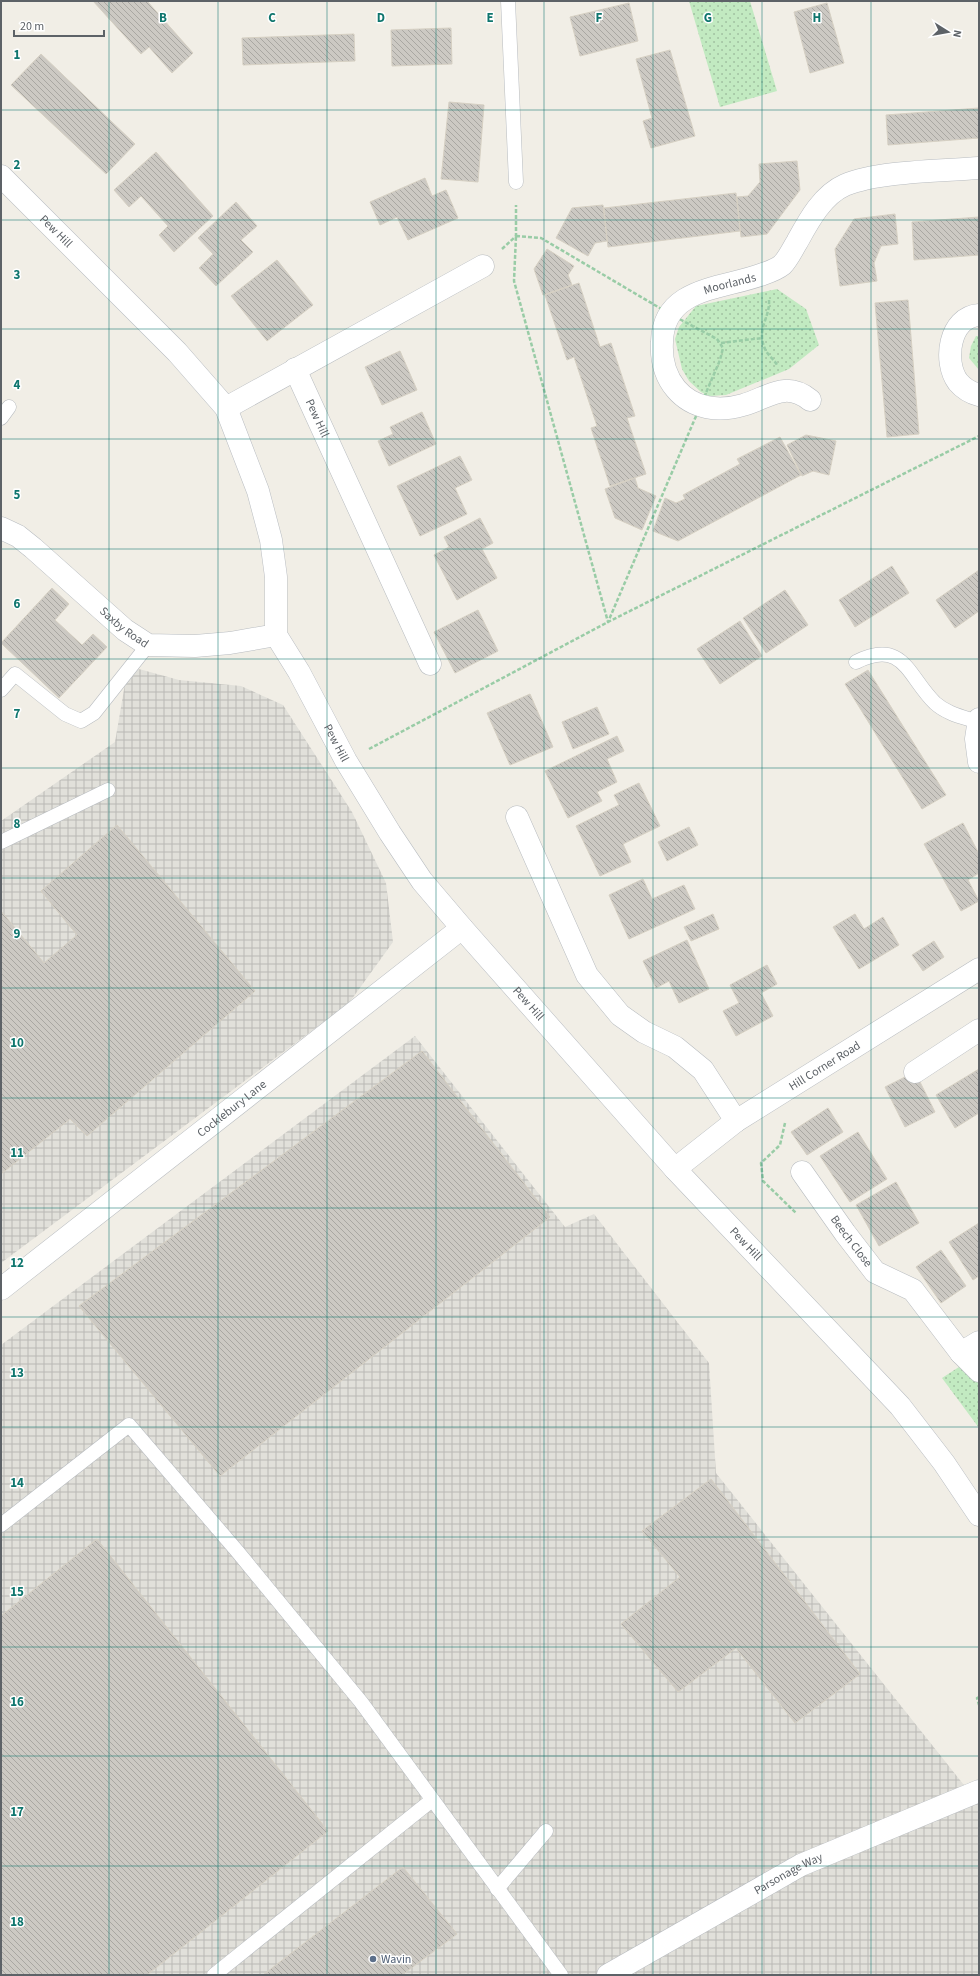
<svg xmlns="http://www.w3.org/2000/svg" width="980" height="1976" viewBox="0 0 980 1976" font-family="'Source Sans 3',sans-serif">
  <style>
    .industrial { fill: url(#industrial-grid) }
    .grass { fill: url(#grass-dots) }
    .building { fill: url(#building-back-hatch); stroke: #d6d0c3 }
    .lines { fill: none; stroke-linecap: round; stroke-linejoin: round }
    .lane-casing { stroke: #b8bcc0; stroke-width: 15 }
    .street-casing { stroke: #b8bcc0; stroke-width: 23 }
    .secondary-casing { stroke: #b9bdc2; stroke-width: 23 }
    .path { stroke: #99cca6; stroke-width: 2.5; stroke-dasharray: 4 2; stroke-linecap: butt }
    .lane { stroke: #fff; stroke-width: 14 }
    .street { stroke: #fff; stroke-width: 22 }
    .secondary { stroke: #fff; stroke-width: 22 }
    .grid { fill: none; stroke: #0f766e; stroke-width: 1; stroke-opacity: 0.55 }
    .service-dot { fill: #5c6f8a; stroke: #fff; stroke-width: 1.5 }
    .labels { text-anchor: middle; dominant-baseline: central; stroke-width: 3; stroke-linejoin: round; paint-order: stroke }
    .street-label { font-size: 12px; fill: #5d6267; stroke: #fff }
    .service-label { font-size: 12px; fill: #4e5e75; stroke: #fff; text-anchor: start }
    .grid-label { font-size: 13px; text-anchor: middle; font-weight: bold; fill: #0f766e; stroke: #fff; stroke-width: 3; stroke-linejoin: round; paint-order: stroke }
  </style>
  <defs>
    <pattern id="industrial-grid" width="8" height="8" patternUnits="userSpaceOnUse"><rect width="8" height="8" fill="#e1e0da"/><path d="M0 4h8M4 0v8" fill="none" stroke="#bab9b5"/></pattern>
    <pattern id="grass-dots" width="8" height="8" patternUnits="userSpaceOnUse"><rect width="8" height="8" fill="#c2eac1"/><path d="M2 2h.1M6 6h.1" fill="none" stroke="#a1c1a1" stroke-width="1.8" stroke-linecap="round"/></pattern>
    <pattern id="building-back-hatch" width="6" height="6" patternUnits="userSpaceOnUse"><rect width="6" height="6" fill="#ccc9c3"/><path d="M-1 5l2 2M0 0l6 6M5-1l2 2" fill="none" stroke="#a9a7a2"/></pattern>
  </defs>
  <rect width="100%" height="100%" fill="#f1eee6"/>
  <g class="industrial">
    <polygon points="128,666 179,680 241,686 283,705 352,812 386,883 393,942 349,1003 1,1263 1,821 115,742"/>
    <polygon points="415,1036 565,1227 594,1214 709,1363 716,1473 979,1804 979,1975 1,1975 1,1345"/>
  </g>
  <g class="grass">
    <polygon points="689,1 750,1 777,91 720,107"/>
    <polygon points="777,289 806,309 819,345 789,369 726,395 709,396 701,392 689,381 682,369 675,339 679,327 696,306"/>
    <polygon points="976,336 979,336 979,370 969,358 971,346"/>
    <polygon points="979,1354 979,1428 942,1378"/>
  </g>
  <g class="building">
    <polygon points="93,1 147,1 193,53 172,73 149,47 141,54"/>
    <polygon points="629,3 638,41 580,56 570,17"/>
    <polygon points="827,3 844,63 810,73 794,12"/>
    <polygon points="451,28 452,64 392,66 391,30"/>
    <polygon points="354,34 355,61 243,65 242,38"/>
    <polygon points="670,50 695,136 651,148 643,121 652,118 636,59"/>
    <polygon points="41,54 135,144 106,174 11,85"/>
    <polygon points="449,102 484,105 478,182 441,179"/>
    <polygon points="979,108 979,138 888,145 886,115"/>
    <polygon points="156,152 213,216 174,252 159,235 168,226 141,196 129,207 114,190"/>
    <polygon points="797,161 800,190 767,234 741,237 737,197 748,196 760,182 759,164"/>
    <polygon points="425,178 432,196 446,190 458,218 408,240 397,217 380,225 370,202"/>
    <polygon points="736,193 740,231 608,247 604,208"/>
    <polygon points="236,202 257,226 241,240 253,252 216,286 199,268 213,254 198,238"/>
    <polygon points="603,205 607,241 595,243 588,256 556,238 572,208"/>
    <polygon points="895,214 898,244 881,246 874,263 877,281 840,286 835,249 854,219"/>
    <polygon points="979,217 979,255 914,260 912,222"/>
    <polygon points="547,249 574,266 568,275 572,285 543,295 534,269"/>
    <polygon points="277,260 313,305 267,341 231,296"/>
    <polygon points="579,283 600,347 611,343 635,416 627,418 646,474 610,486 591,428 597,426 574,357 567,360 545,295"/>
    <polygon points="908,300 919,434 887,437 875,303"/>
    <polygon points="400,351 417,390 382,405 365,367"/>
    <polygon points="422,412 436,444 389,466 378,441 393,434 390,427"/>
    <polygon points="806,435 836,441 829,475 813,471 802,476 787,445"/>
    <polygon points="780,437 801,475 678,541 653,531 665,498 676,503 685,499 683,495 740,464 737,459"/>
    <polygon points="460,456 472,480 455,488 467,514 420,536 397,486"/>
    <polygon points="635,478 638,488 656,496 642,530 615,518 605,489"/>
    <polygon points="480,518 493,543 482,549 497,578 457,600 434,555 449,547 444,537"/>
    <polygon points="892,566 909,593 855,627 839,600"/>
    <polygon points="979,570 979,611 955,628 936,600"/>
    <polygon points="52,588 69,604 55,620 82,645 93,634 107,647 59,698 1,643"/>
    <polygon points="785,590 808,625 766,653 743,618"/>
    <polygon points="478,610 498,651 455,673 434,632"/>
    <polygon points="740,621 762,656 720,684 697,649"/>
    <polygon points="868,670 946,795 922,809 845,684"/>
    <polygon points="530,694 553,747 510,765 487,713"/>
    <polygon points="597,707 609,734 573,749 562,722"/>
    <polygon points="617,736 624,751 607,759 617,782 597,792 602,801 568,818 545,771"/>
    <polygon points="639,783 660,826 623,844 631,862 600,876 576,826 619,805 614,795"/>
    <polygon points="963,823 979,854 979,873 968,880 979,901 961,911 924,844"/>
    <polygon points="117,825 255,991 87,1136 70,1119 1,1174 1,911 44,963 77,935 41,891"/>
    <polygon points="689,827 698,845 667,861 658,842"/>
    <polygon points="643,879 652,899 684,885 695,909 629,939 609,895"/>
    <polygon points="713,914 719,929 691,941 684,927"/>
    <polygon points="855,914 864,929 883,917 899,945 859,969 833,927"/>
    <polygon points="687,940 709,989 679,1003 669,981 656,988 643,961"/>
    <polygon points="934,941 944,957 923,971 912,955"/>
    <polygon points="767,965 777,984 761,993 773,1016 736,1036 723,1011 739,1003 730,985"/>
    <polygon points="422,1051 550,1217 220,1476 79,1306"/>
    <polygon points="979,1069 979,1113 955,1128 936,1095"/>
    <polygon points="915,1072 935,1112 905,1127 885,1087"/>
    <polygon points="828,1108 843,1132 807,1155 791,1132"/>
    <polygon points="858,1132 887,1179 850,1202 820,1156"/>
    <polygon points="896,1182 919,1223 879,1246 856,1205"/>
    <polygon points="979,1223 979,1276 973,1280 949,1242"/>
    <polygon points="941,1250 966,1286 941,1303 916,1267"/>
    <polygon points="711,1479 860,1674 795,1723 736,1648 678,1692 621,1624 680,1577 642,1531"/>
    <polygon points="97,1539 328,1831 147,1975 1,1975 1,1616"/>
    <polygon points="403,1867 457,1934 402,1975 263,1975"/>
  </g>
  <g class="lines">
    <defs>
      <g id="lane">
        <polyline points="508,1 516,182"/>
        <polyline points="1,418 9,407"/>
        <path d="M856,662c48,-24 52,15 79,41 12,11 28,14 43,19"/>
        <polyline points="1,690 15,674 65,714 81,721 94,713 148,645"/>
        <polyline points="1,842 108,790"/>
        <polyline points="1,1525 129,1425 237,1551 361,1702 561,1975"/>
        <polyline points="497,1889 546,1831"/>
        <polyline points="214,1975 432,1800"/>
      </g>
      <g id="street">
        <path d="M979,315c-30,2 -36,47 -21,67 6,7 13,11 21,13"/>
        <path id="s1" d="M295,369l135,295"/>
        <path id="s2" d="M810,400c-25,-20 -42,-2 -67,5 -24,7 -50,4 -67,-16 -11,-13 -15,-30 -14,-47 1,-56 63,-53 101,-68 6,-2 14,-5 19,-9 6,-6 10,-15 15,-23 11,-20 25,-47 48,-57 33,-14 96,-14 134,-17"/>
        <polyline points="226,408 483,266"/>
        <path id="s3" d="M1,528l17,8 15,12 92,82 23,15 47,1 35,-3 46,-8"/>
        <polyline points="979,719 976,739 979,762"/>
        <polyline points="517,817 587,975 620,1015 644,1032 675,1047 703,1070 736,1121"/>
        <polyline points="915,1072 979,1030"/>
        <path id="s4" d="M675,1169l61,-48 243,-152"/>
        <path id="s5" d="M802,1172l43,61 30,39 38,18 48,63 18,-11"/>
        <path id="s6" d="M1,1289l461,-361"/>
        <polyline points="961,1353 979,1371"/>
        <path id="s7" d="M608,1975l193,-110 178,-74"/>
      </g>
      <g id="secondary">
        <path id="s8" d="M1,176l176,176 49,56 32,83 13,49 5,37v58l23,37 47,89 44,72 32,48 40,47 213,241 225,237 44,57 35,52"/>
      </g>
    </defs>
    <use href="#lane" class="lane-casing"/>
    <use href="#street" class="street-casing"/>
    <use href="#secondary" class="secondary-casing"/>
    <g class="path">
      <polygon points="516,236 541,238 670,314 717,339 723,348 720,360 608,622 514,281"/>
      <polyline points="502,249 516,236 516,205"/>
      <path d="M769,300c1,19 -13,28 -4,49 3,7 9,10 12,16"/>
      <polyline points="721,343 762,338"/>
      <polyline points="369,749 608,622 979,436"/>
      <polyline points="785,1123 780,1145 761,1163 763,1181 796,1213"/>
      <polyline points="979,1697 977,1698 979,1705"/>
    </g>
    <use href="#lane" class="lane"/>
    <use href="#street" class="street"/>
    <use href="#secondary" class="secondary"/>
  </g>
  <path class="grid" d="M109,1v1974M218,1v1974M327,1v1974M436,1v1974M544,1v1974M653,1v1974M762,1v1974M871,1v1974M1,110h978M1,220h978M1,329h978M1,439h978M1,549h978M1,659h978M1,768h978M1,878h978M1,988h978M1,1098h978M1,1208h978M1,1317h978M1,1427h978M1,1537h978M1,1647h978M1,1756h978M1,1866h978"/>
  <circle class="service-dot" cx="373" cy="1959" r="4"/>
  <g class="labels">
    <g class="street-label">
      <text stroke="none"><textPath href="#s8" startOffset="78">Pew Hill</textPath></text>
      <text stroke="none"><textPath href="#s2" startOffset="293">Moorlands</textPath></text>
      <text stroke="none"><textPath href="#s1" startOffset="54">Pew Hill</textPath></text>
      <text stroke="none"><textPath href="#s3" startOffset="159">Saxby Road</textPath></text>
      <text stroke="none"><textPath href="#s8" startOffset="682">Pew Hill</textPath></text>
      <text stroke="none"><textPath href="#s8" startOffset="1007">Pew Hill</textPath></text>
      <text stroke="none"><textPath href="#s4" startOffset="182">Hill Corner Road</textPath></text>
      <text stroke="none"><textPath href="#s6" startOffset="293">Cocklebury Lane</textPath></text>
      <text stroke="none"><textPath href="#s5" startOffset="85">Beech Close</textPath></text>
      <text stroke="none"><textPath href="#s8" startOffset="1331">Pew Hill</textPath></text>
      <text stroke="none"><textPath href="#s7" startOffset="207">Parsonage Way</textPath></text>
    </g>
    <g class="service-label">
      <text x="381" y="1959">Wavin</text>
    </g>
  </g>
  <g class="grid-label">
    <text x="163" y="22">B</text>
    <text x="272" y="22">C</text>
    <text x="381" y="22">D</text>
    <text x="490" y="22">E</text>
    <text x="599" y="22">F</text>
    <text x="708" y="22">G</text>
    <text x="817" y="22">H</text>
    <text x="17" y="59">1</text>
    <text x="17" y="169">2</text>
    <text x="17" y="279">3</text>
    <text x="17" y="389">4</text>
    <text x="17" y="499">5</text>
    <text x="17" y="608">6</text>
    <text x="17" y="718">7</text>
    <text x="17" y="828">8</text>
    <text x="17" y="938">9</text>
    <text x="17" y="1047">10</text>
    <text x="17" y="1157">11</text>
    <text x="17" y="1267">12</text>
    <text x="17" y="1377">13</text>
    <text x="17" y="1487">14</text>
    <text x="17" y="1596">15</text>
    <text x="17" y="1706">16</text>
    <text x="17" y="1816">17</text>
    <text x="17" y="1926">18</text>
  </g>
  <rect width="980" height="1976" fill="none" stroke="#5d6267" stroke-width="4"/>
  <g transform="translate(948 32) rotate(101)" stroke="#ffffff" stroke-width="3" paint-order="stroke">
  <path d="M0-3L7 15L0 10L-7 15Z" fill="#5d6267"/>
  <text y="-6" font-size="11" font-weight="bold" text-anchor="middle" fill="#5d6267">N</text>
  </g>
  <path d="M14 30v6h90v-6" fill="none" stroke="#5d6267" stroke-width="2"/>
  <text x="20" y="30" font-size="12" fill="#5d6267" stroke="#ffffff" stroke-width="3" paint-order="stroke">20 m</text>
</svg>
